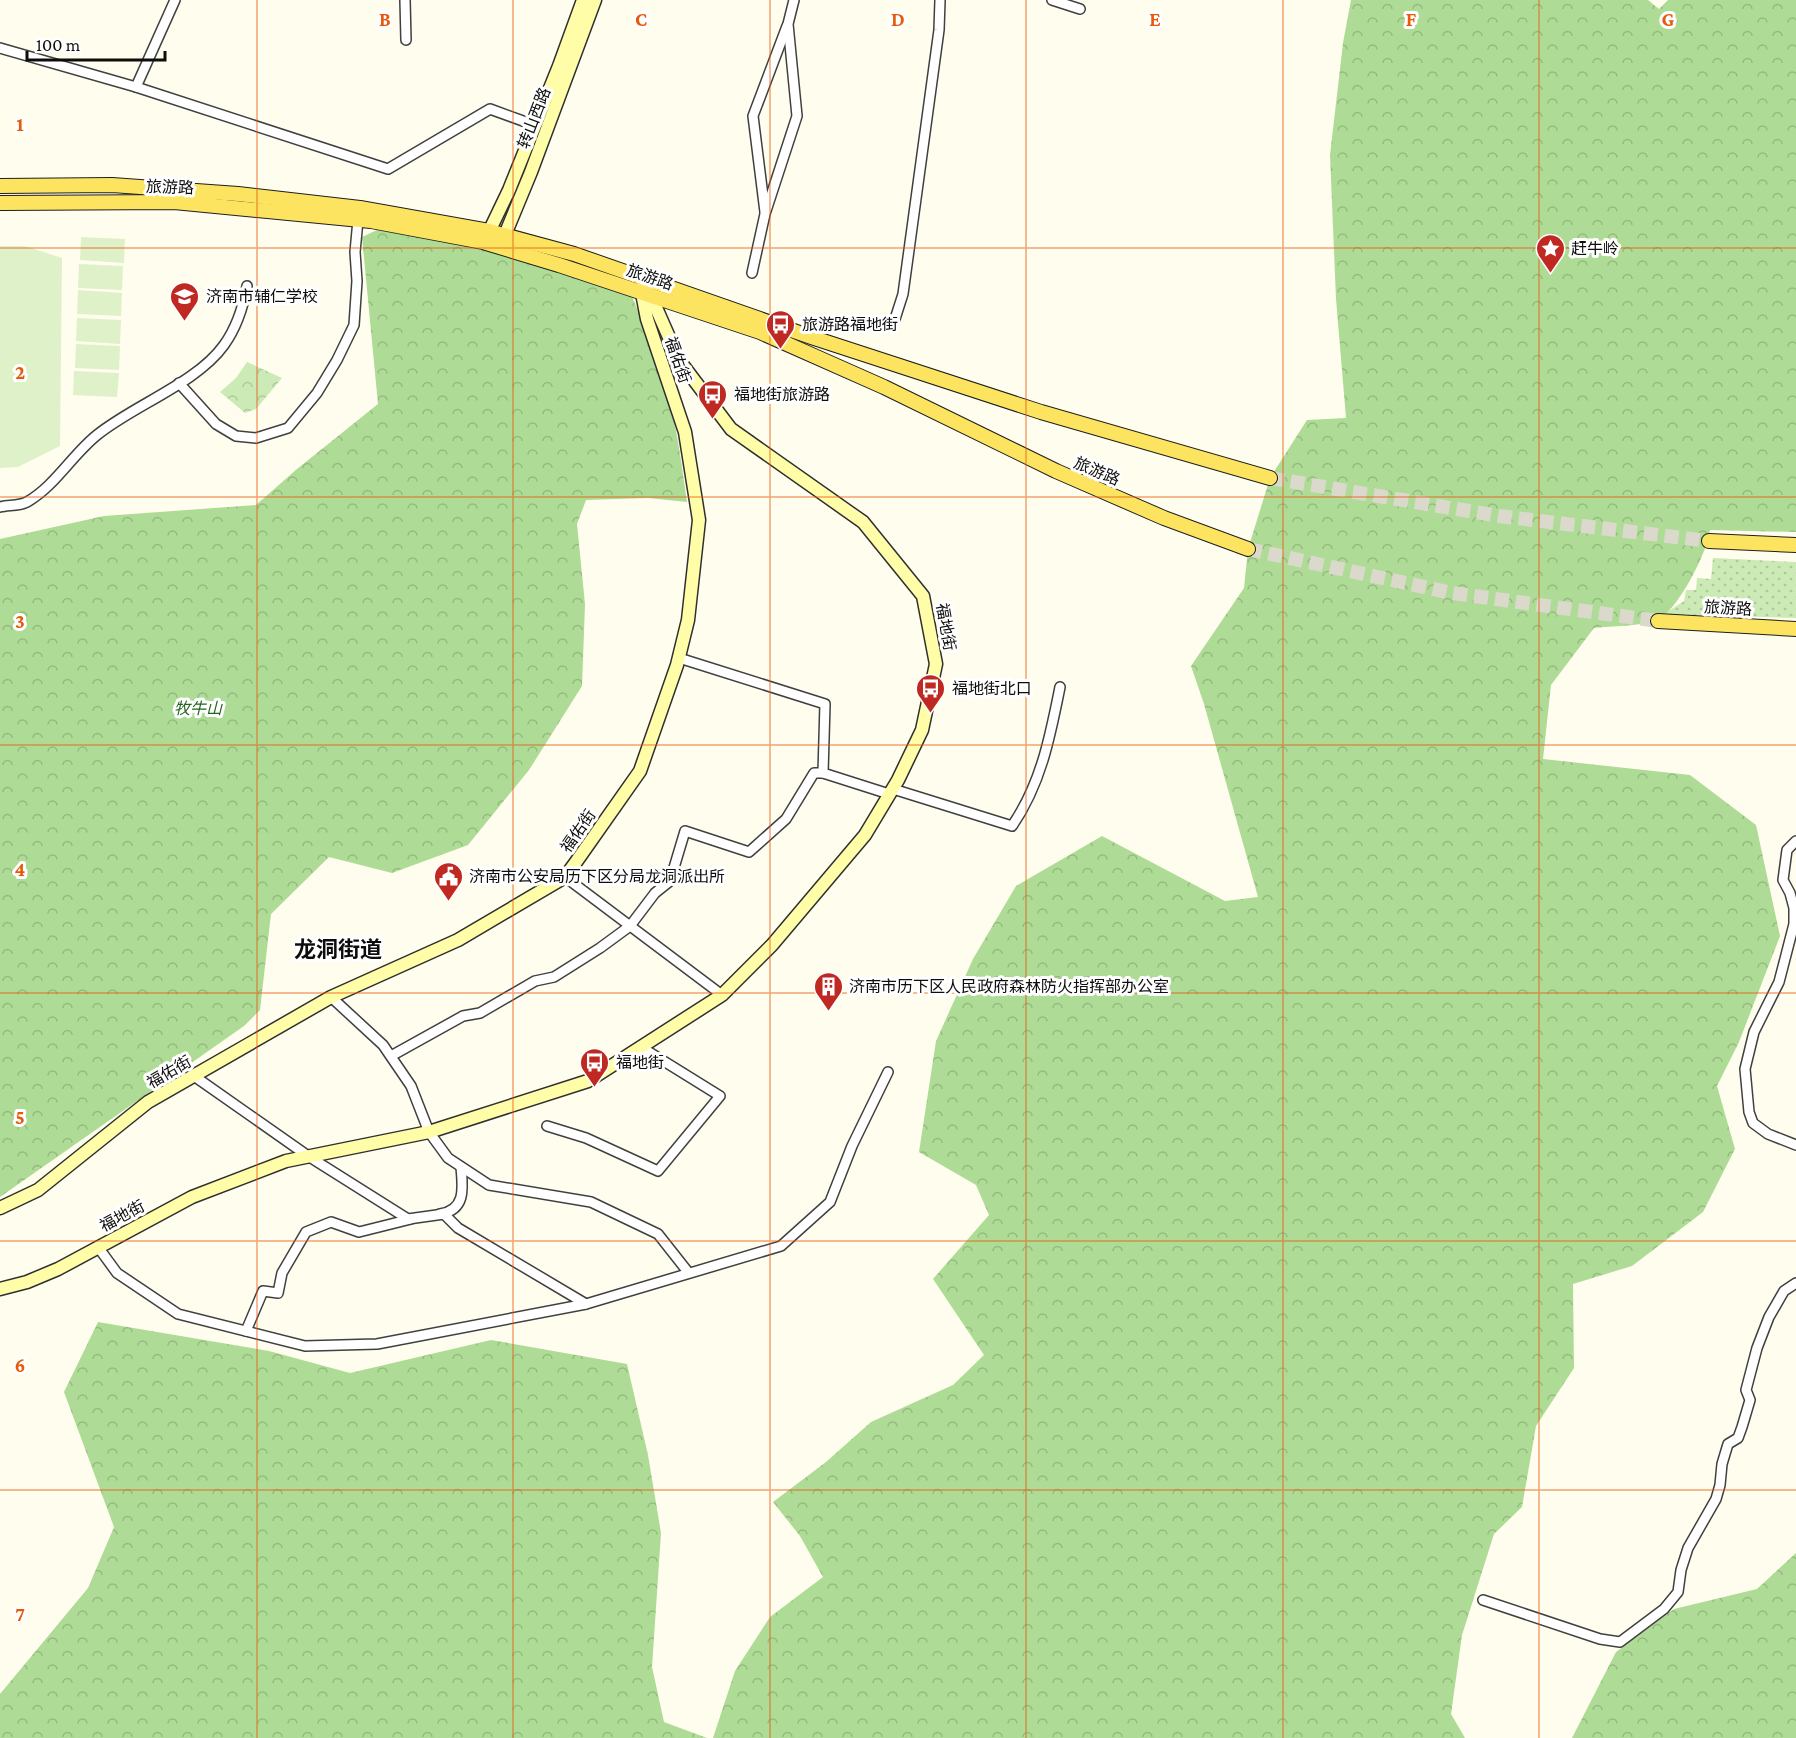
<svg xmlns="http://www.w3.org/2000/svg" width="1796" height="1738" viewBox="0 0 1796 1738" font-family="'Crimson Pro','Noto Sans SC',serif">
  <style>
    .forest { fill: url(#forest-crowns) }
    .park { fill: url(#park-crowns) }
    .garden { fill: url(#garden-dots) }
    .pitch { fill: #dff1c8 }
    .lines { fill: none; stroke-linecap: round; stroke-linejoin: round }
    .primary-tunnel { stroke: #dbd9cb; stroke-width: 14; stroke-dasharray: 14 7; stroke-linecap: butt }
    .street-casing { stroke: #404040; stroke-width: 12 }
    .secondary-casing { stroke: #2f2f2f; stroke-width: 15 }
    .primary-casing { stroke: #1e1e1e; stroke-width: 16 }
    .street { stroke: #fff; stroke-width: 9 }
    .secondary { stroke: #fffda8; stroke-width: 12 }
    .primary { stroke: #fce460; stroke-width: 14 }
    .grid { fill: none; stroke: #e8590c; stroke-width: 1.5; stroke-opacity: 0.55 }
    .labels { text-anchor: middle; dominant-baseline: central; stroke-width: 6; stroke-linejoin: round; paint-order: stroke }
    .street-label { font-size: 16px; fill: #0d0d0d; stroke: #fff }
    .poi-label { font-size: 16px; fill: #0d0d0d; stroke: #fff; text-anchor: start }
    .park-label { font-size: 16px; font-style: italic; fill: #25661c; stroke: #fff }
    .district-label { font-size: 22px; font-weight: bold; fill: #0d0d0d; stroke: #fff }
    .grid-label { font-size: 20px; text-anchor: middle; font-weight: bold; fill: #e8590c; stroke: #fff; stroke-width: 6; stroke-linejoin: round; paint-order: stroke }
  </style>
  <defs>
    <pattern id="forest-crowns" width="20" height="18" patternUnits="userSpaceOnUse" patternTransform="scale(1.5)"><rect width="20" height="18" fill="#aedb95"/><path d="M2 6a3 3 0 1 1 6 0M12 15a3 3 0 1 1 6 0" fill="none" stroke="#94bb7f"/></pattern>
    <pattern id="park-crowns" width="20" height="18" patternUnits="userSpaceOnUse" patternTransform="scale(1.5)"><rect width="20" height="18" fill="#cceab6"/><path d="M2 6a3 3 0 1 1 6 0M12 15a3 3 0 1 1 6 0" fill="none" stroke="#aec89b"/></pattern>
    <pattern id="garden-dots" width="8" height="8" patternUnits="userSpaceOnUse" patternTransform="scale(1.5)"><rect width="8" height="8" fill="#cceab6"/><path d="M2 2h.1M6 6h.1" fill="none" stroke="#aec89b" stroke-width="1.8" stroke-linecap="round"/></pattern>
  </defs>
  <rect width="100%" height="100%" fill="#fffded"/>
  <g class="forest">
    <path d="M1351,0h297l11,9 9,-9h128v532l-86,-2c-2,21 -34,85 -55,91 -19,5 -41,5 -61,7l-43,57 -8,74 147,16 66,50 24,111 -41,106 -22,44 18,63 -32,63 -71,54 -59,18 1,84 -38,58 -14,81 -28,27 -32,101 -11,79 14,24h-752l22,-67 35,-54 53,-40 -23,-41 -27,-34 53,-40 45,-40 82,-37 31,-30 -51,-76 56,-64 -13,-30 -57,-33 17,-111 37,-82 43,-73 86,-50 123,65 33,-4 -54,-193 -13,-38 53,-78 4,-39 22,-71 37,-58 39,-2 -10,-119 -6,-144 13,-112z"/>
    <path d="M377,230l117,19 137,45c15,35 29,71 39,108 8,33 12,66 17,100l-39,-4 -62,2 -9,24 8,80 -3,82 -53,84 -61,75 -76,28 -63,-16 -58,57 -11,96 -16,16 -244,171v-658l104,-23 152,-11 41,-36 81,-65 -16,-167z"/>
    <polygon points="98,1322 269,1351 350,1373 491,1340 627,1364 648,1455 661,1533 652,1667 664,1722 707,1738 0,1738 0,1694 88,1588 114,1527 64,1392"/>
    <polygon points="1796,1553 1796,1738 1572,1738 1616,1652 1674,1609 1757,1589"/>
  </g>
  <polygon class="park" points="247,362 282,378 256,409 245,413 220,392 236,378"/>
  <polygon class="garden" points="1713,558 1796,562 1796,618 1664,614 1684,601 1686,590 1696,590 1697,578 1711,579"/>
  <g class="pitch">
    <polygon points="81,237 125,239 124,263 80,260"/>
    <polygon points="0,246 25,246 62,258 60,446 18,467 0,468"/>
    <polygon points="79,264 123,266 122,290 78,288"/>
    <polygon points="78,290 122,293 121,316 77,314"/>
    <polygon points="77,318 121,320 120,344 76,341"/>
    <polygon points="76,344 120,346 119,370 75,368"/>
    <polygon points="74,371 119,373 117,397 73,395"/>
  </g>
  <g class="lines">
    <g class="primary-tunnel">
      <polyline points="1270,478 1499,516 1709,541"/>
      <polyline points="1248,549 1452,593 1658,621"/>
    </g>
    <defs>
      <g id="street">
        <polyline points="405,0 406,40"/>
        <polyline points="1052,0 1080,9"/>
        <polyline points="0,48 136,87 388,169 490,109 534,125"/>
        <polyline points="136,87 175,0"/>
        <polyline points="765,212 753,116 787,26"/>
        <polyline points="752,273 765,214 797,116 788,24 794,0"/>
        <polyline points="895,319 903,294 939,30 940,0"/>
        <polyline points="179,383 216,424 236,436 256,438 288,428 317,393 337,360 354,325 357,281 355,252 358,220"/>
        <path d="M0,507c8,-2 20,-1 27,-5 28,-16 45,-47 70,-67 37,-30 100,-52 127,-90 13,-18 19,-37 23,-59"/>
        <polyline points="679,658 825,704 823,773 889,794"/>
        <path d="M893,789l119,37c29,-42 38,-89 48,-139"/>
        <polyline points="1796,841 1787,850 1783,880 1790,893 1794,908 1794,924 1779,982 1754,1032 1745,1069 1749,1112 1753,1123 1768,1134 1796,1145"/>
        <polyline points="565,877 722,995"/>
        <polyline points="331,997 383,1045 411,1086 429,1132 448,1158 489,1185 591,1202 658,1234 688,1272"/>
        <polyline points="391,1056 463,1016 480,1013 535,981 554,977 600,948 630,926 655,893 670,881 685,831 749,852 786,819 814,773 823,773"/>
        <polyline points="194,1076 308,1156 408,1219 444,1214 458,1228 586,1304"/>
        <polyline points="547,1126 586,1138 658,1171 720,1096 641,1047"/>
        <path d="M440,1214c26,-4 23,-26 21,-47"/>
        <polyline points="98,1247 117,1273 178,1314 305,1346 377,1344 586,1304 781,1246 830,1202 852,1146 888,1072"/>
        <polyline points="246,1331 263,1291 278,1293 282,1273 306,1232 331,1222 359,1232 411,1219"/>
        <polyline points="1483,1600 1600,1639 1620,1642 1664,1609 1678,1592 1681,1570 1688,1548 1716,1499 1720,1485 1722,1464 1728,1444 1738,1438 1742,1427 1750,1400 1746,1390 1757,1348 1769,1317 1784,1291 1796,1283"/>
      </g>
      <g id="secondary">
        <polyline points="486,238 509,190 559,66 583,0"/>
        <polyline points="502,242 531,172 595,0"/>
        <polyline points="0,1208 38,1190 148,1102 331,997 458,940 565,877 576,862 640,771 677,665 688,620 699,520 685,432 647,319 641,288"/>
        <polyline points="0,1289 27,1282 58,1269 192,1197 286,1161 429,1132 588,1081 722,995 772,945 865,835 898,780 922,730 936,664 923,596 863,522 731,429 679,360 643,278"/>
      </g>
      <g id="primary">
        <polyline points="0,186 112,185 238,194 360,208 489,231 574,254 811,337 1041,412 1270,478"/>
        <polyline points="0,203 174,202 371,221 483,242 559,265 760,332 884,387 1056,471 1164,518 1248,549"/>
        <polyline points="1709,541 1796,545"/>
        <polyline points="1658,621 1796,629"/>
      </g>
    </defs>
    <use href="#street" class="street-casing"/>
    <use href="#secondary" class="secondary-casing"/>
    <use href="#primary" class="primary-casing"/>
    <use href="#street" class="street"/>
    <use href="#secondary" class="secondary"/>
    <use href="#primary" class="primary"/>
  </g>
  <path class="grid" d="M257,0v1738M513,0v1738M770,0v1738M1026,0v1738M1283,0v1738M1539,0v1738M0,248h1796M0,497h1796M0,745h1796M0,993h1796M0,1241h1796M0,1490h1796"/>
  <defs>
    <symbol id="sight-pin" viewBox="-11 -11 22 30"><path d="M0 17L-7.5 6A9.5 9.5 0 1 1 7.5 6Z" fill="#c02822" stroke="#fff"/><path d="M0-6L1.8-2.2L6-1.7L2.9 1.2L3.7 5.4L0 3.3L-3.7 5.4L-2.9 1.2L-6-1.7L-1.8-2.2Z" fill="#fff"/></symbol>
    <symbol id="school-pin" viewBox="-11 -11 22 30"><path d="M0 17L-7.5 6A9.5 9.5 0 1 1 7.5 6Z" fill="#c02822" stroke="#fff"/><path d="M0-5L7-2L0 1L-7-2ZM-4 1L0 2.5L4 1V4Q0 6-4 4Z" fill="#fff"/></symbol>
    <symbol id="bus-pin" viewBox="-11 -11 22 30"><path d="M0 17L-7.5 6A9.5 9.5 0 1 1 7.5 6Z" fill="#c02822" stroke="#fff"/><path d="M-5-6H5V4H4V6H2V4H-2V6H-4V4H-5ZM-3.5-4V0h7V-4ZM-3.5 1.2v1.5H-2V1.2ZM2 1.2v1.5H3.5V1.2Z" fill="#fff"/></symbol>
    <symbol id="civic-pin" viewBox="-11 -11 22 30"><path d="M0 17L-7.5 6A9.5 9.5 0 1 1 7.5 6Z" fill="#c02822" stroke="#fff"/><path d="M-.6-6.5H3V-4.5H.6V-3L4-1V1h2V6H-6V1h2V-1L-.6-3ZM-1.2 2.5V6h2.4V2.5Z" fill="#fff"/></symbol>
    <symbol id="building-pin" viewBox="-11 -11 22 30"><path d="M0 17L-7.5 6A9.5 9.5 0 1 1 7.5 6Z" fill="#c02822" stroke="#fff"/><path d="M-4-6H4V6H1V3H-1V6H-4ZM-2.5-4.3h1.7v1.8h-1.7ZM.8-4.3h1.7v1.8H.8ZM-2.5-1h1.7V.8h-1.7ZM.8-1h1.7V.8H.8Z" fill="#fff"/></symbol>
  </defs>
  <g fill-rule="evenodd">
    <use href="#sight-pin" x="1534" y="232" width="33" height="45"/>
    <use href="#school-pin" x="168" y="280" width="33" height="45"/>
    <use href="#bus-pin" x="764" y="308" width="33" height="45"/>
    <use href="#bus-pin" x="696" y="378" width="33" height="45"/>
    <use href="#bus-pin" x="914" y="672" width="33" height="45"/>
    <use href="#civic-pin" x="432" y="860" width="33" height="45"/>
    <use href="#building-pin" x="812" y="970" width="33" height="45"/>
    <use href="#bus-pin" x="578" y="1046" width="33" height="45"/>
  </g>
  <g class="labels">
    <g class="street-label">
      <text transform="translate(534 118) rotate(-69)">转山西路</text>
      <text transform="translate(170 187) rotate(2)">旅游路</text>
      <text transform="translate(650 277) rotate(19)">旅游路</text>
      <text transform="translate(678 360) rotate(71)">福佑街</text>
      <text transform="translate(1097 471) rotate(23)">旅游路</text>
      <text transform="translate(1728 608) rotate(3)">旅游路</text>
      <text transform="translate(946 627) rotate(80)">福地街</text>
      <text transform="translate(578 831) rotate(-55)">福佑街</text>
      <text transform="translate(169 1072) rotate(-30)">福佑街</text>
      <text transform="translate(122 1216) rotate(-28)">福地街</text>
    </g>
    <g class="poi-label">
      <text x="1571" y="248">赶牛岭</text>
      <text x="206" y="296">济南市辅仁学校</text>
      <text x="802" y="324">旅游路福地街</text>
      <text x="734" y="394">福地街旅游路</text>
      <text x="952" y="688">福地街北口</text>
      <text x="469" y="876">济南市公安局历下区分局龙洞派出所</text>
      <text x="849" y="986">济南市历下区人民政府森林防火指挥部办公室</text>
      <text x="616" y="1062">福地街</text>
    </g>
    <g class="park-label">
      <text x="198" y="708">牧牛山</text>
    </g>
    <g class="district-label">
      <text x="338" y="949">龙洞街道</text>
    </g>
  </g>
  <g class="grid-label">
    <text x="385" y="26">B</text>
    <text x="641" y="26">C</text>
    <text x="898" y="26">D</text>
    <text x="1155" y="26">E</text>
    <text x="1411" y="26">F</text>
    <text x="1668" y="26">G</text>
    <text x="20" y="131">1</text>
    <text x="20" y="379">2</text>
    <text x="20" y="628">3</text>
    <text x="20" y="876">4</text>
    <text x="20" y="1124">5</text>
    <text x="20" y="1372">6</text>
    <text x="20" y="1621">7</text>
  </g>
  <path d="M27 51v9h138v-9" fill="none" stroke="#0d0d0d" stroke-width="3"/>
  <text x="36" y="51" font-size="18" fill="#0d0d0d" stroke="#ffffff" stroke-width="4.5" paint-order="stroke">100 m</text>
</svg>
